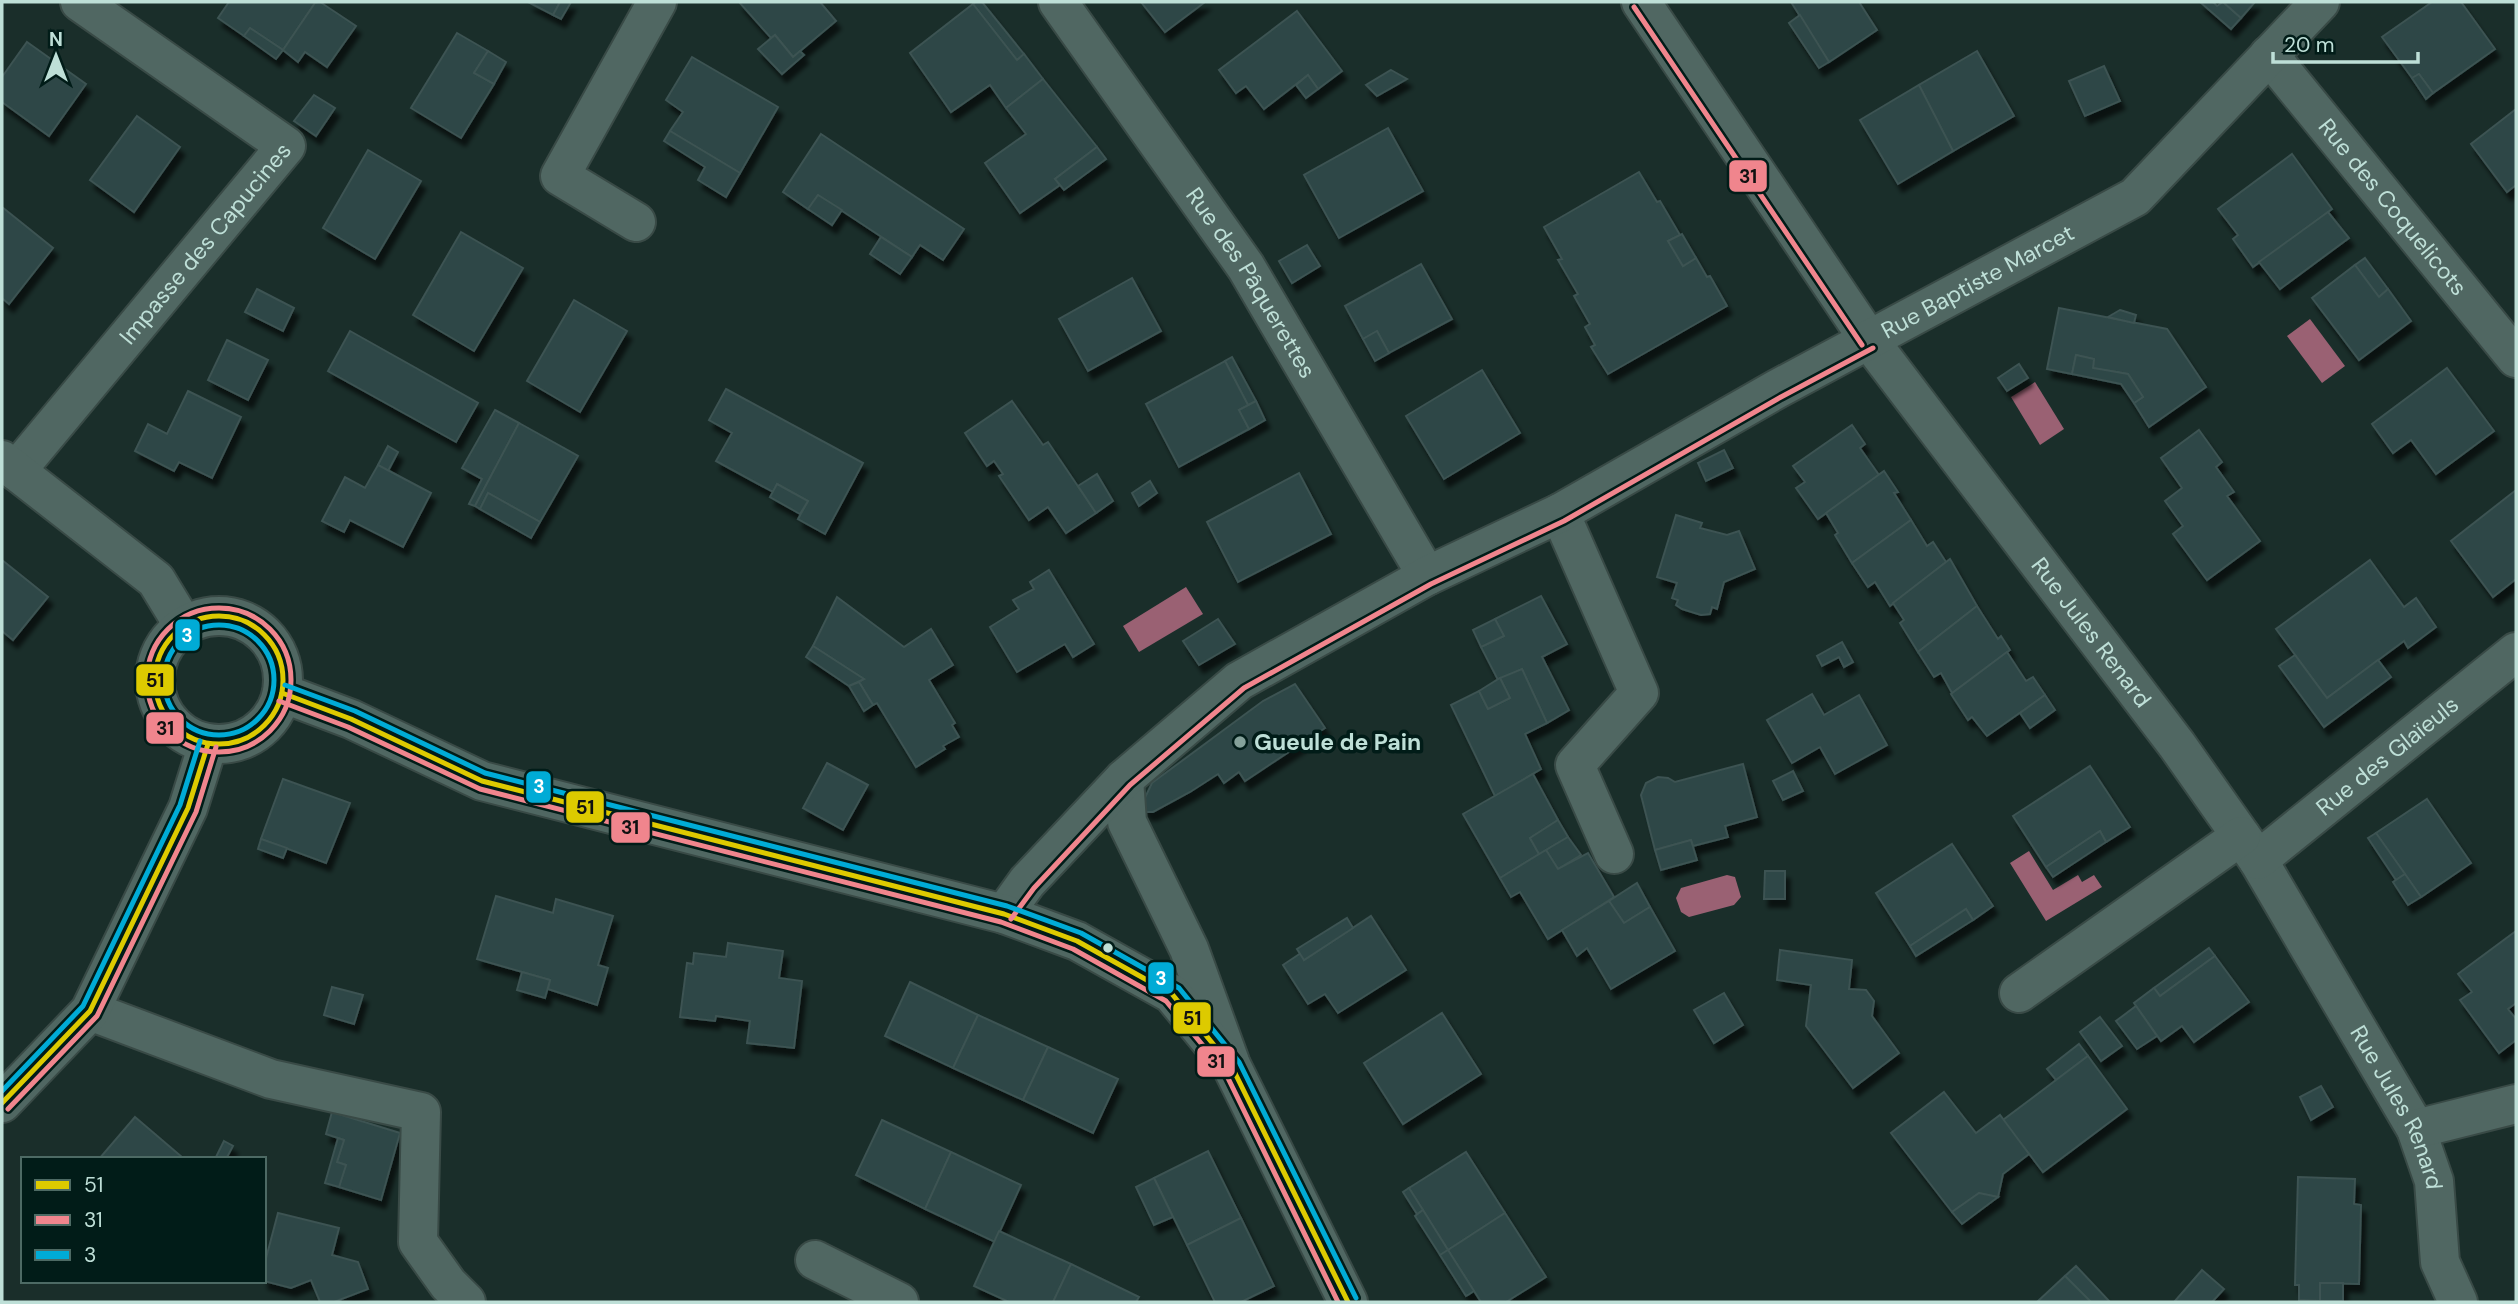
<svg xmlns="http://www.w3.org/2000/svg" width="2518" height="1304" viewBox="0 0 2518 1304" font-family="'DM Sans',sans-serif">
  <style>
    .water { fill: #9a6173 }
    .building { fill: #2d4746; stroke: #3c5352; stroke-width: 2; filter: url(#shadow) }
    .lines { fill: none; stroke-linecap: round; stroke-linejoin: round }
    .minor-casing { stroke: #394a46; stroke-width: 42 }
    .tertiary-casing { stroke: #394a46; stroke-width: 42 }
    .minor { stroke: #506762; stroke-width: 38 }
    .tertiary { stroke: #506762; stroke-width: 38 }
    .bus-1-casing { stroke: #011c18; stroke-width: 10 }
    .bus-2-casing { stroke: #011c18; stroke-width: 10 }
    .bus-3-casing { stroke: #011c18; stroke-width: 10 }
    .bus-1 { stroke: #ddca00; stroke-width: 5 }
    .bus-2 { stroke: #f0858d; stroke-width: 5 }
    .bus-3 { stroke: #00abd6; stroke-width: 5 }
    .poi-dot { fill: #85a19a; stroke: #011c18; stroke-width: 2.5 }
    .bus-dot { fill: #bedfd7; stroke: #011c18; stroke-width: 2.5 }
    .labels { text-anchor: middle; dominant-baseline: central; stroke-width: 7; stroke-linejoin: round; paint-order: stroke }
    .street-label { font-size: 23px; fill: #bedfd7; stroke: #011c18 }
    .poi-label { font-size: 23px; font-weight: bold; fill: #bedfd7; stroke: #011c18; text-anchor: start }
    .line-badge { stroke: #011c18; stroke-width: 2.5 }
    .badge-label { font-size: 19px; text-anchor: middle; font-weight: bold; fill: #fff }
    .pale-badge-label { font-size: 19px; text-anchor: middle; font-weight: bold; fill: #111 }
  </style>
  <defs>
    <filter id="shadow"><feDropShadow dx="4.5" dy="8" stdDeviation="2" flood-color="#0009"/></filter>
  </defs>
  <rect width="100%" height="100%" fill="#1a2e2a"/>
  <g class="water">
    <polygon points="2310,319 2345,366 2322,383 2287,336"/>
    <polygon points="2035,382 2064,429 2040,445 2011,397"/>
    <polygon points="1186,587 1203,614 1139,652 1123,626"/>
    <polygon points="2029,851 2053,890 2078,875 2082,882 2094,875 2102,887 2046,921 2010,863"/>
    <polygon points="1727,875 1735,877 1741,897 1734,905 1689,917 1681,912 1676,898 1681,888"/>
  </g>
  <g class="building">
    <polygon points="229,2 314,2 315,3 283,50 250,28 244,36 218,18"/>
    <polygon points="320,2 356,26 327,67 305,52 298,62 283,50 315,3"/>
    <polygon points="528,2 560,2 553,15"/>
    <polygon points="560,2 571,2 561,19 553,15"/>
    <polygon points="739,2 820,2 836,21 793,57 775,35 771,38"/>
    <polygon points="976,2 982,2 1024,54 1017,60 973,4"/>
    <polygon points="1141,2 1205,2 1165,32"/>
    <polygon points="1791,2 1859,2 1877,30 1829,62"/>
    <polygon points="2200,2 2213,2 2217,6 2223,2 2241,18 2231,29"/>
    <polygon points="2223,2 2255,2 2241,18"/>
    <polygon points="2432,2 2461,2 2495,49 2433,93 2419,74 2412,78 2382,37"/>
    <polygon points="973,4 1017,60 1024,54 1043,79 1006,108 990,85 951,112 910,53"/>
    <polygon points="1297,11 1342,71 1318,89 1308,75 1264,109 1246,86 1236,93 1219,70"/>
    <polygon points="1800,15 1829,62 1819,68 1789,23"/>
    <polygon points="250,28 283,50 276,59 244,36"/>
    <polygon points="457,33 488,51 474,73 494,84 461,138 411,108"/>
    <polygon points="775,35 793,57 800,51 804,55 782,74 758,49"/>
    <polygon points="27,42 86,84 49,136 2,102 2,77"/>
    <polygon points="488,51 506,62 494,84 474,73"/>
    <polygon points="1977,51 2014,116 1953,151 1919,85"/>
    <polygon points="692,57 778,107 740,173 670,131 683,112 666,100"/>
    <polygon points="2104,66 2120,101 2085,116 2069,81"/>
    <polygon points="1391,70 1407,79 1377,96 1366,85"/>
    <polygon points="2419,74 2433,93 2426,99 2412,78"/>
    <polygon points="1308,75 1318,89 1306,98 1296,85"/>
    <polygon points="1043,79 1097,147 1055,179 1060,185 1020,213 985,163 1026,134 1006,108"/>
    <polygon points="1919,85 1953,151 1898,184 1860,120"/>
    <polygon points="314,95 335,108 316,136 294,121"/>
    <polygon points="2516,109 2516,185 2507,192 2471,144"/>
    <polygon points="137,116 180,147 134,212 90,180"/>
    <polygon points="1388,128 1423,191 1339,238 1304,175"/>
    <polygon points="670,131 740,173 726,197 698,180 705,167 664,141"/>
    <polygon points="821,134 964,229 943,260 920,245 912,257 818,195 808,209 783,192"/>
    <polygon points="1097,147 1106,159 1064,190 1055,179"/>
    <polygon points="368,150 421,181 375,259 323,228"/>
    <polygon points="2292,154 2332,209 2253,267 2233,239 2238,235 2218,209"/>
    <polygon points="1639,172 1657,202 1660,201 1680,235 1668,241 1683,266 1696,258 1707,277 1710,276 1727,306 1608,374 1591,347 1595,345 1585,327 1590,324 1574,296 1578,294 1558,260 1562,259 1544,227"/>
    <polygon points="818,195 842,210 832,225 808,209"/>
    <polygon points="2,207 53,248 9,304 2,298"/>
    <polygon points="2328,212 2349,238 2280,289 2259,262"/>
    <polygon points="461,232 523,268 474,351 413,315"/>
    <polygon points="1682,234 1696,258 1683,266 1668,241"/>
    <polygon points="881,237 912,257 900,274 870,254"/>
    <polygon points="1307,245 1320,266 1292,283 1279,261"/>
    <polygon points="2365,258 2388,289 2379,297 2355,265"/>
    <polygon points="1421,264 1452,319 1389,353 1377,331 1363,339 1345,306"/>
    <polygon points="2355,265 2379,297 2388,289 2411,321 2359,360 2312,298"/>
    <polygon points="1132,278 1161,331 1088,371 1059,319"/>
    <polygon points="257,289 294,308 283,331 245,312"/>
    <polygon points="574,300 627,331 580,412 527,381"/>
    <polygon points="2059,308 2167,329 2206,387 2149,427 2134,403 2143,397 2128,374 2093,368 2094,359 2076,355 2072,374 2047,369"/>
    <polygon points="2120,310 2136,315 2134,323 2108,317"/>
    <polygon points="350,331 478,403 456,442 328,371"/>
    <polygon points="1377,331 1389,353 1375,361 1363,339"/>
    <polygon points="227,340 268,360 248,400 208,380"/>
    <polygon points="2076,355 2094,359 2093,368 2128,374 2143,397 2134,403 2121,384 2072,374"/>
    <polygon points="1232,357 1256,401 1248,405 1225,361"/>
    <polygon points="1225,361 1248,405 1239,410 1249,429 1179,467 1146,404"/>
    <polygon points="2019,364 2028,378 2007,391 1998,378"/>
    <polygon points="2447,368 2494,431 2436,474 2411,440 2393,453 2372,424"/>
    <polygon points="1482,370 1520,433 1444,479 1406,416"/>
    <polygon points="726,389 863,463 825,534 798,519 808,501 777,484 773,492 716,461 732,433 709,420"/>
    <polygon points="188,391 241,417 212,478 179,462 174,471 135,451 148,424 167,434"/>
    <polygon points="1012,401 1043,445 1048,442 1096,513 1066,533 1048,507 1029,520 999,476 1003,474 994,461 987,466 965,433"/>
    <polygon points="1256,401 1265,420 1249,429 1239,410"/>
    <polygon points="495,410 519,423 475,506 469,504 482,479 462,468"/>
    <polygon points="519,423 578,456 540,522 488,493 480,509 475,506"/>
    <polygon points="1852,425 1865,444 1860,448 1879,475 1818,519 1796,488 1805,482 1793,466"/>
    <polygon points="2199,430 2222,462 2216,467 2234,492 2227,496 2260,541 2207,580 2173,534 2183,526 2165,501 2182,488 2161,458"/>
    <polygon points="388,446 398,452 388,471 378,465"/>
    <polygon points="1724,450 1733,468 1706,481 1698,463"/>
    <polygon points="378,465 431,493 403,547 350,520 344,532 322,521 345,477 365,488"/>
    <polygon points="1884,471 1898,492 1894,493 1911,520 1852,563 1835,535 1838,533 1826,513"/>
    <polygon points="1299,473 1331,534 1238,582 1207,522"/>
    <polygon points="1097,474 1113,501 1096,513 1078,486"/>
    <polygon points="1150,481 1157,493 1139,506 1132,493"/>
    <polygon points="777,484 808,501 800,514 770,497"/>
    <polygon points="2516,490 2516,579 2493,597 2451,541"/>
    <polygon points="488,493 540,522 531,538 480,509"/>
    <polygon points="1676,515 1702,523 1700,528 1727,535 1739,531 1755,569 1724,582 1717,609 1712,607 1710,614 1701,615 1682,609 1676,605 1678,600 1672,598 1677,583 1657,577"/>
    <polygon points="1911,520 1927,546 1933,542 1946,562 1890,606 1875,582 1868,587 1852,563"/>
    <polygon points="1950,559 1977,606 1918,652 1900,623 1904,620 1893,603"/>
    <polygon points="2,560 48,597 13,640 2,631"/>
    <polygon points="2370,560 2404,607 2416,598 2436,627 2408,648 2404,641 2327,698 2276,629"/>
    <polygon points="1049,570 1094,644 1073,657 1065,644 1017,672 990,627 1019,609 1013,600 1034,589 1030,582"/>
    <polygon points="1541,596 1567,644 1542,657 1569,710 1547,723 1522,669 1498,680 1481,647 1504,636 1495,619"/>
    <polygon points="837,597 904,647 931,629 953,665 929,680 955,723 952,725 959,737 943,746 945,749 916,767 877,703 873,705 859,682 864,679 813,646"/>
    <polygon points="1977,606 1998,639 2001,636 2010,650 1952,693 1941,673 1934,677 1918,652"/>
    <polygon points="1218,619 1235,644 1199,665 1183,641"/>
    <polygon points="1495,619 1504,636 1481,647 1473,630"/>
    <polygon points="1842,642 1853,662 1844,667 1839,657 1822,666 1817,656"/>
    <polygon points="813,646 864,679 849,686 806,657"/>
    <polygon points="2007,652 2026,681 2033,677 2045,695 1987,736 1972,717 1968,720 1951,694"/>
    <polygon points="2295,655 2327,698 2378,660 2391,677 2324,727 2279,666"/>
    <polygon points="1522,669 1547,723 1525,734 1541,769 1495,796 1451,705 1479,691 1488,709 1510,698 1500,678"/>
    <polygon points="1500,678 1510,698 1488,709 1479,691"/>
    <polygon points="859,682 873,705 864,711 849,686"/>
    <polygon points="1295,684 1325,728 1245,781 1239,772 1224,783 1218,774 1190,792 1153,812 1146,812 1142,804 1152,783 1263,701"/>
    <polygon points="1812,694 1824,715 1859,695 1887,745 1835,774 1820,747 1792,763 1767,720"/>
    <polygon points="2045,695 2055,710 2030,728 2020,713"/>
    <polygon points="827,763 868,785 843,830 803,808"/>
    <polygon points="1743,764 1757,817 1725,826 1728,837 1693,846 1691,840 1655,850 1641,795 1646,783 1658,777 1668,778 1675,782"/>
    <polygon points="2090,766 2130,827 2106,842 2100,831 2046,867 2013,816"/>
    <polygon points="1793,771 1803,791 1783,800 1773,781"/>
    <polygon points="1533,774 1558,820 1530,838 1539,854 1500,878 1463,814"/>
    <polygon points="283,779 350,803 326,863 261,839"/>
    <polygon points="2427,799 2471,863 2421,897 2376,833"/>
    <polygon points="1558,820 1568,837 1539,854 1530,838"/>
    <polygon points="2100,831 2106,842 2053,877 2046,867"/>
    <polygon points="2376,833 2405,874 2396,880 2368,838"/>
    <polygon points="1568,837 1581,855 1558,869 1546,850"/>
    <polygon points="261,839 287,848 283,858 258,849"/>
    <polygon points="1691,840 1697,860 1661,870 1655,850"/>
    <polygon points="1952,844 1993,906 1973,920 1966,909 1910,946 1876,893"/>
    <polygon points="1546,850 1558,869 1588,853 1614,897 1548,939 1520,892 1511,897 1500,878"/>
    <polygon points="1765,871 1785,871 1785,899 1764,899"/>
    <polygon points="2405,874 2421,897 2408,905 2393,882"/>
    <polygon points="1637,883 1650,907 1624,923 1609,901"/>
    <polygon points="496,896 553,913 556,899 613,916 598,965 608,968 597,1005 548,989 550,980 477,959"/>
    <polygon points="1609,901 1624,923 1650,907 1675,951 1611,989 1587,948 1577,956 1562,930"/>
    <polygon points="1966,909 1973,920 1916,956 1910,946"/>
    <polygon points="1371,916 1406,970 1338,1013 1325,994 1308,1004 1283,965 1301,953 1304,960"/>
    <polygon points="1347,918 1353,928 1304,960 1297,949"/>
    <polygon points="2516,931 2516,1003 2508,1009 2516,1019 2516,1040 2499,1053 2460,1000 2472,992 2458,974"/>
    <polygon points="728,943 783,951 779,978 802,981 794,1048 747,1043 750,1021 716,1016 715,1021 680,1017 687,963 693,964 694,953 726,957"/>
    <polygon points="2209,948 2215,956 2160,996 2154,988"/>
    <polygon points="1780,950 1852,960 1849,989 1866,990 1874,1001 1872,1016 1899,1053 1853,1088 1806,1026 1811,985 1777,980"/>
    <polygon points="2215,956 2249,1002 2194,1042 2182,1026 2161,1041 2134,1003 2154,988 2160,996"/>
    <polygon points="522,972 550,980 545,998 517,990"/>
    <polygon points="910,982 978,1015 953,1068 885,1036"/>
    <polygon points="332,987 363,995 354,1024 324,1015"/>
    <polygon points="1724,993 1743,1025 1714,1043 1694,1010"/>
    <polygon points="2136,1006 2157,1036 2137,1049 2116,1021"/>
    <polygon points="1442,1013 1481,1074 1403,1124 1364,1063"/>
    <polygon points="978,1015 1048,1047 1023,1100 953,1068"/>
    <polygon points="2100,1017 2122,1046 2101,1061 2080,1032"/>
    <polygon points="2079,1044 2088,1056 2056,1080 2047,1069"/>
    <polygon points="1048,1047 1118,1079 1093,1133 1023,1100"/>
    <polygon points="2088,1056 2127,1109 2043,1172 2003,1120"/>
    <polygon points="2321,1086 2333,1107 2311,1120 2300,1097"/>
    <polygon points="1944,1092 1976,1133 2000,1115 2029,1154 2003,1174 1998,1197 1979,1193 1952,1212 1891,1133"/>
    <polygon points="332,1112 400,1133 381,1200 339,1187 346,1165 337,1162 344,1140 326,1134"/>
    <polygon points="135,1117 183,1158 183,1159 99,1159"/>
    <polygon points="882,1120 951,1152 925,1209 856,1175"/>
    <polygon points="338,1138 344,1140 337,1162 346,1165 339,1187 325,1183"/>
    <polygon points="224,1141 233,1146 226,1159 215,1159"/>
    <polygon points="1208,1151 1241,1218 1187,1245 1154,1178"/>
    <polygon points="951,1152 1021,1185 995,1242 925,1209"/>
    <polygon points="1466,1152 1505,1213 1448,1250 1409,1188"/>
    <polygon points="2298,1177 2355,1179 2354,1204 2361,1205 2359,1284 2320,1283 2320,1301 2299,1300 2299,1285 2295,1285"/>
    <polygon points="1154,1178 1173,1217 1154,1225 1136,1187"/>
    <polygon points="1409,1188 1423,1210 1417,1214 1403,1192"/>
    <polygon points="1979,1193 1998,1197 1962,1224 1952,1212"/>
    <polygon points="1423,1210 1448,1250 1440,1255 1415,1216"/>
    <polygon points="278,1213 339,1228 332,1255 358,1262 368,1289 334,1302 320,1302 311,1280 291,1288 264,1281 264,1266"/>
    <polygon points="1505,1213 1546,1277 1506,1302 1481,1302 1448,1250"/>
    <polygon points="1241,1218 1274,1286 1241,1302 1215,1302 1187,1245"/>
    <polygon points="999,1231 1071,1264 1053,1302 1009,1302 974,1286"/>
    <polygon points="1448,1250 1474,1291 1468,1295 1466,1296 1440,1255"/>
    <polygon points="1071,1264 1139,1297 1136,1302 1053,1302"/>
    <polygon points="2076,1266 2110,1302 2091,1302 2065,1276"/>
    <polygon points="2202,1270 2224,1289 2212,1302 2177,1302 2175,1301"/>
    <polygon points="2065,1276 2091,1302 2037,1302"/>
    <rect x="2320" y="1283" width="23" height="18"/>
  </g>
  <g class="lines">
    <defs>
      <g id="minor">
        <path id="s1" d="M1058,2l188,265 181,309"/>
        <path id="s2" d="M1641,2l228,338 308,405 81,115 158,269 18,52 6,81 18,40"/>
        <path id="s3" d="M2269,55l247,303"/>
        <polyline points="636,222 560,176 657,2"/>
        <path id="s4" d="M16,471l270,-325 -206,-144"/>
        <polyline points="1560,513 1639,693 1575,765 1614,854"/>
        <polyline points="1124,779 1127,822 1189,949 1230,1062"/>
        <path id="s5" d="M2258,860l258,-208"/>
        <path id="s6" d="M1004,914l23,-32 97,-103 115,-98 188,-105 133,-63 217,-124 358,-192 185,-195"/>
        <polyline points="2019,993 2241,836"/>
        <polyline points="90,1011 271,1079 421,1112 418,1242 448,1284 466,1302"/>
        <polyline points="2416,1129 2516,1104"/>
        <polyline points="815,1260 899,1302"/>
      </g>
      <g id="tertiary">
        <polyline points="2,460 156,580 184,626"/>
        <circle cx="219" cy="680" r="64"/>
        <polyline points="282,693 351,719 482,781 1004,914 1077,941 1172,994 1232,1067 1348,1302"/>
        <polyline points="2,1103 90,1011 188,808 208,744"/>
      </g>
    </defs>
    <use href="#minor" class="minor-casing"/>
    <use href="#tertiary" class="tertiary-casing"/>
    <use href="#minor" class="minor"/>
    <use href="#tertiary" class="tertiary"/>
    <defs>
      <g id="bus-1">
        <circle cx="219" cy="680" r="64"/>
        <polyline points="282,693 351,719 482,781 1004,914 1077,941 1172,994 1232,1067 1348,1302"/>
        <polyline points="2,1103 90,1011 188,808 208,744"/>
      </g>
      <g id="bus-2">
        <polyline points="1634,7 1862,345"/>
        <circle cx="219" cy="680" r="72"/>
        <polyline points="279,701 348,727 480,789 1001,922 1073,949 1166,1001 1225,1072 1338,1302"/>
        <polyline points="1011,919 1034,888 1130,785 1244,688 1431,584 1564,521 1781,397 1873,348"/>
        <polyline points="8,1109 97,1016 196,812 216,747"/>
      </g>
      <g id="bus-3">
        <circle cx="219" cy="680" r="55"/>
        <polyline points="285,685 355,711 485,773 1007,906 1081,933 1179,988 1239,1062 1356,1298"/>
        <polyline points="2,1091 83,1006 180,805 200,741"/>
      </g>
    </defs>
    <use href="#bus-1" class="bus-1-casing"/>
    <use href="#bus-2" class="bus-2-casing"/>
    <use href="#bus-3" class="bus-3-casing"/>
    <use href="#bus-1" class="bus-1"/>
    <use href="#bus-2" class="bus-2"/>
    <use href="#bus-3" class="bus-3"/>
  </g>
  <circle class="poi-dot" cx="1240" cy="742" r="7"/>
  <circle class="bus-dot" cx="1108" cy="948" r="6"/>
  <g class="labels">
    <g class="street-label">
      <text stroke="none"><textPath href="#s3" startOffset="196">Rue des Coquelicots</textPath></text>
      <text stroke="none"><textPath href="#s4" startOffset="296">Impasse des Capucines</textPath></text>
      <text stroke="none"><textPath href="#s6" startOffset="1172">Rue Baptiste Marcet</textPath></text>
      <text stroke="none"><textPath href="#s1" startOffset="341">Rue des Pâquerettes</textPath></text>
      <text stroke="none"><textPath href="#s2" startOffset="775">Rue Jules Renard</textPath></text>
      <text stroke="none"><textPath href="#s5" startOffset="166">Rue des Glaïeuls</textPath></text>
      <text stroke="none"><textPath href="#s2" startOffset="1342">Rue Jules Renard</textPath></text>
    </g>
    <g class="poi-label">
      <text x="1254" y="742">Gueule de Pain</text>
    </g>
  </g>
  <g class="line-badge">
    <rect x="1728" y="159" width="40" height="34" rx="7" fill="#f0858d"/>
    <rect x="174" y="618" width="27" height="34" rx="7" fill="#00abd6"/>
    <rect x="135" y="663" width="40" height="34" rx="7" fill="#ddca00"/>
    <rect x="145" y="711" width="40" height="34" rx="7" fill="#f0858d"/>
    <rect x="525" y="770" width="27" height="34" rx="7" fill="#00abd6"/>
    <rect x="565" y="790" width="40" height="34" rx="7" fill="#ddca00"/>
    <rect x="610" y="811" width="41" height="33" rx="7" fill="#f0858d"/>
    <rect x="1147" y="961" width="28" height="34" rx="7" fill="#00abd6"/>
    <rect x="1172" y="1001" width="40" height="34" rx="7" fill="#ddca00"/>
    <rect x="1196" y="1045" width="40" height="33" rx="7" fill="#f0858d"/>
  </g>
  <g class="badge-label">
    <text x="187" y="642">3</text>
    <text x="539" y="793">3</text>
    <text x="1161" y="985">3</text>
  </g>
  <g class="pale-badge-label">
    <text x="1748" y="183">31</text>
    <text x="155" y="687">51</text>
    <text x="165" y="735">31</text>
    <text x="585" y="814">51</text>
    <text x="630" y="834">31</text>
    <text x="1192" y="1025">51</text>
    <text x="1216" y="1068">31</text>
  </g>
  <rect width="2518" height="1304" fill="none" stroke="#bedfd7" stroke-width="7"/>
  <rect x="21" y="1157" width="245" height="126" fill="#011c18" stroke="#4d6a64" stroke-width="2"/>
  <rect x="35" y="1180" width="35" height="10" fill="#ddca00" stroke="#4d6a64" stroke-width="2"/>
  <text x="84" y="1192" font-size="21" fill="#bedfd7">51</text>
  <rect x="35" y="1215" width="35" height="10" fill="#f0858d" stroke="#4d6a64" stroke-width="2"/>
  <text x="84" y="1227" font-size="21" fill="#bedfd7">31</text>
  <rect x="35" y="1250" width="35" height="10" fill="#00abd6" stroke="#4d6a64" stroke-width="2"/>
  <text x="84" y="1262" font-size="21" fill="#bedfd7">3</text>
  <g transform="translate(56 56)" stroke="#011c18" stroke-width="5" paint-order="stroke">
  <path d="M0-5L12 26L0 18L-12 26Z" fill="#bedfd7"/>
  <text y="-10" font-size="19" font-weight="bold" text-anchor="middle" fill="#bedfd7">N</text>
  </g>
  <path d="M2273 52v10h145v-10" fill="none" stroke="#bedfd7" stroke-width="3.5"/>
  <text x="2284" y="52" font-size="21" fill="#bedfd7" stroke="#011c18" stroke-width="5" paint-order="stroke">20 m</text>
</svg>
